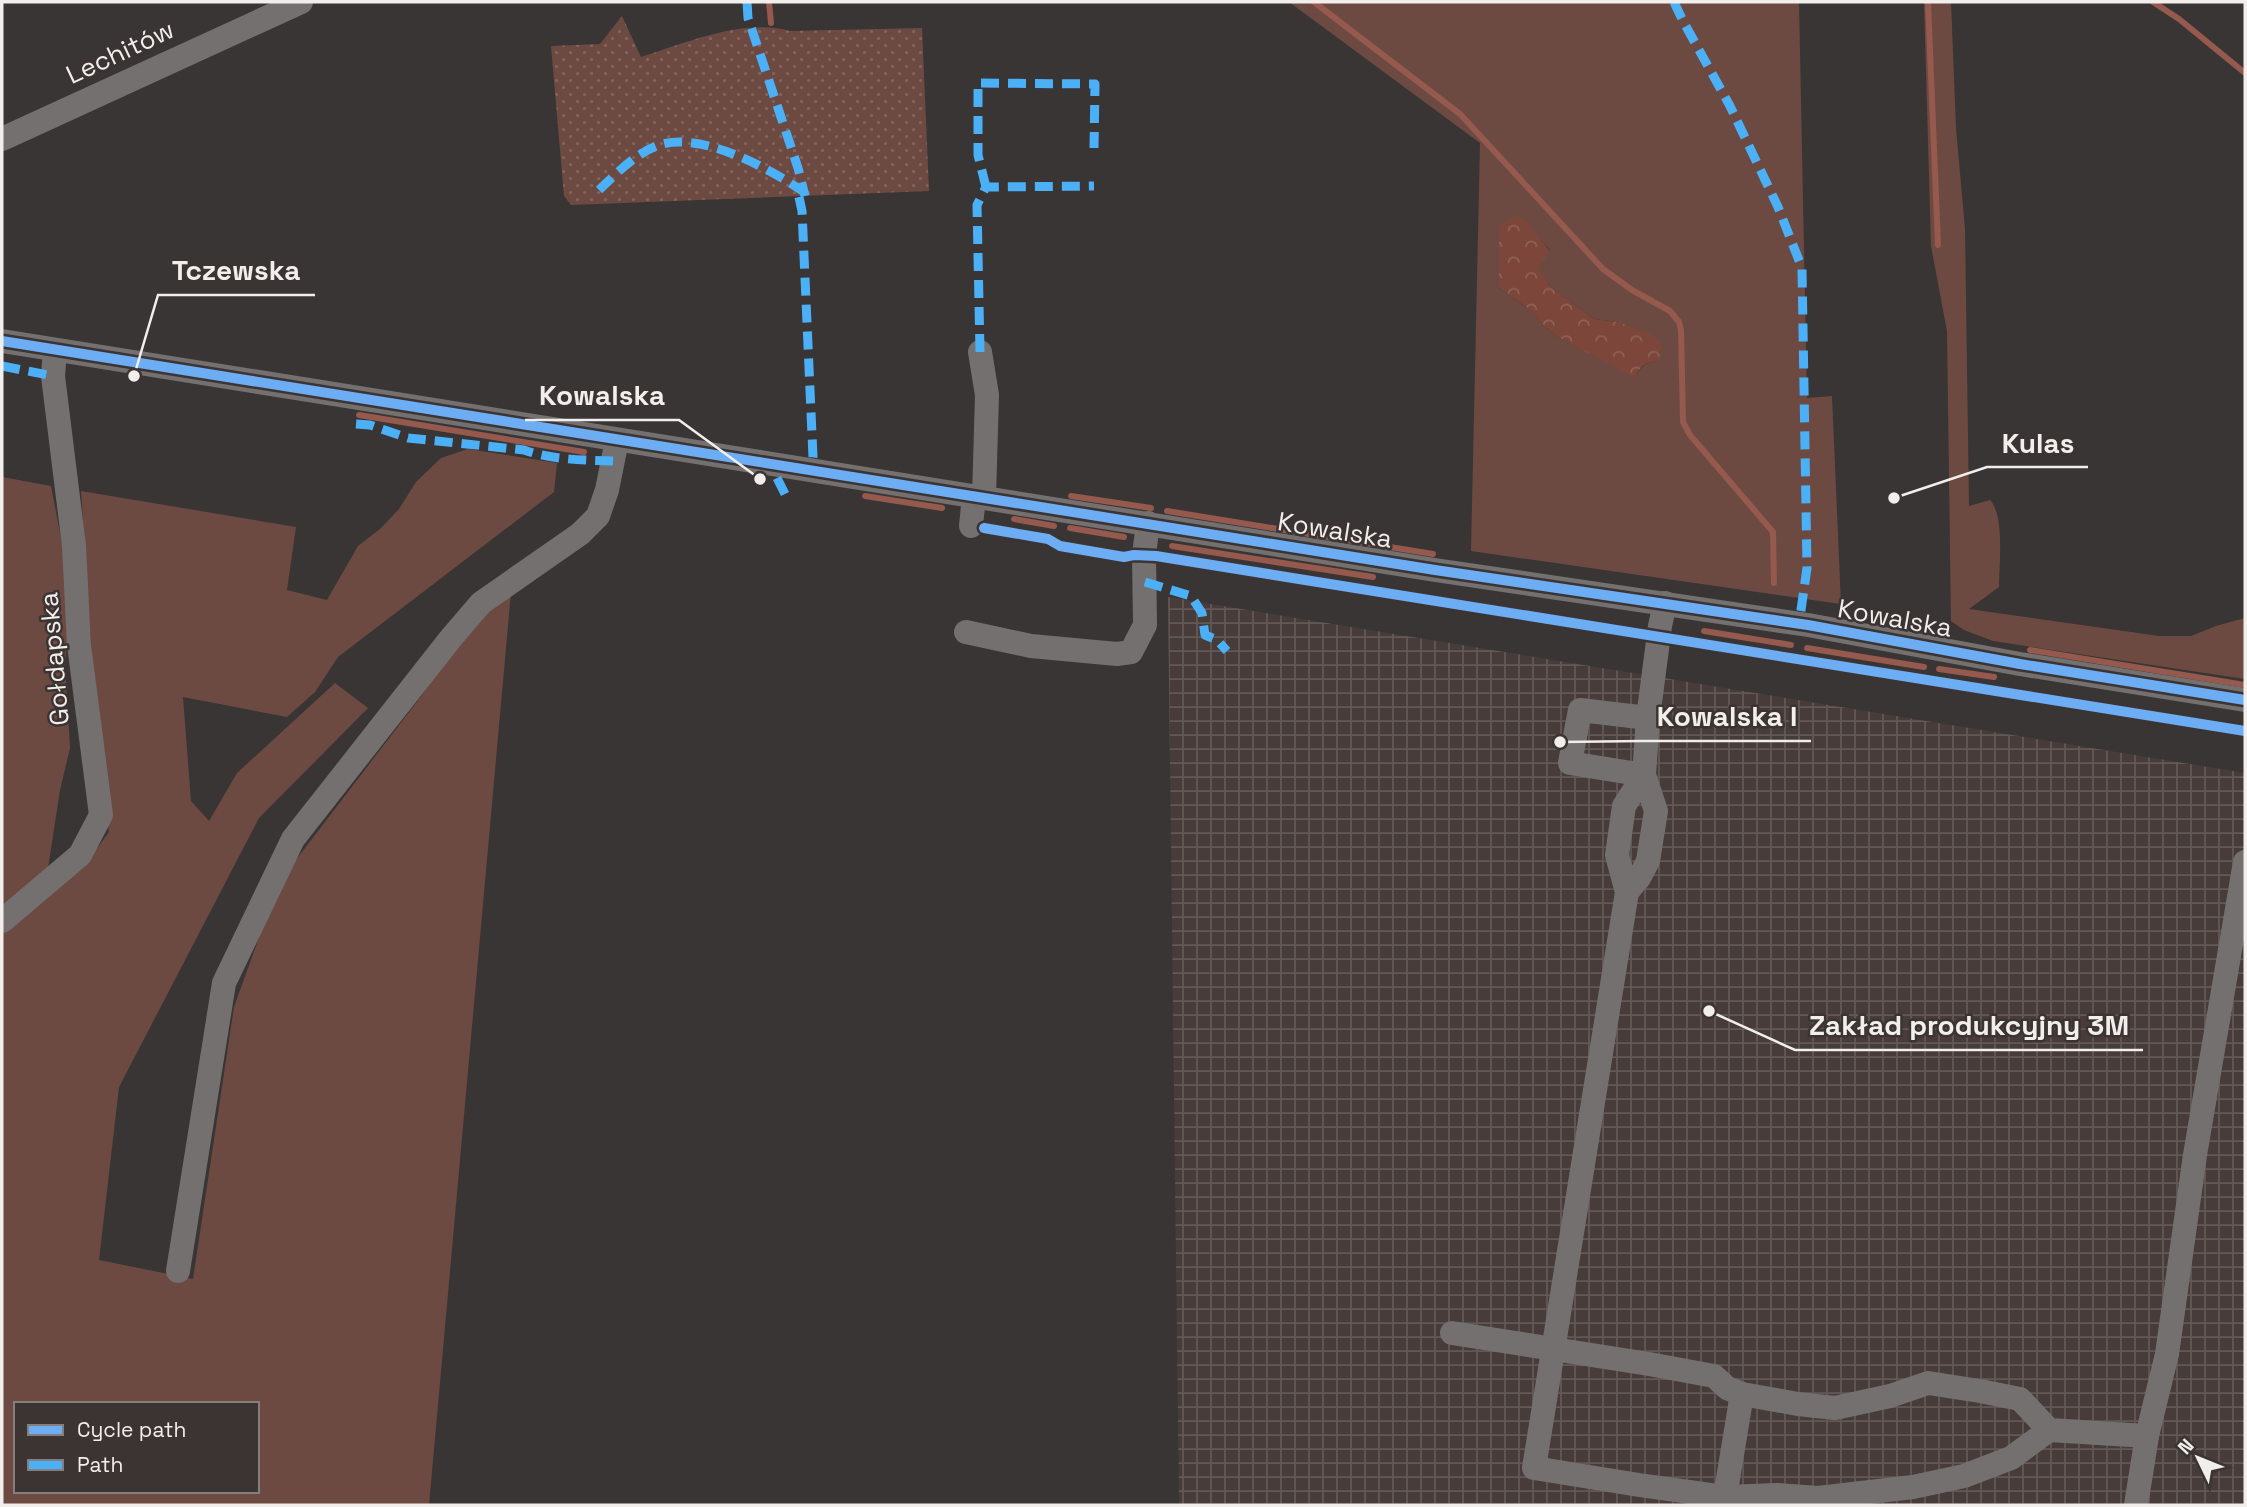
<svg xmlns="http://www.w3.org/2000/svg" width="2247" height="1507" viewBox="0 0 2247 1507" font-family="'Space Grotesk',sans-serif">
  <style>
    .industrial { fill: url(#industrial-grid) }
    .grass { fill: #6d4a41; fill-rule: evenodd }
    .forest { fill: url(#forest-crowns) }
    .park { fill: url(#park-dots) }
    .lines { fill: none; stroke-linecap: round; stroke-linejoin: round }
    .stream { stroke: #95594d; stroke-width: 6 }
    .minor { stroke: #747070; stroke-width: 24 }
    .quiet { stroke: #4cb0f7; stroke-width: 9; stroke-dasharray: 18 9; stroke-linecap: butt }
    .cycleway-casing { stroke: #3b3433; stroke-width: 15 }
    .cycleway { stroke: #6dadf4; stroke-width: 10 }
    .labels { text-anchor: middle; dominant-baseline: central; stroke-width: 5; stroke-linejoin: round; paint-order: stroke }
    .street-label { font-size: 26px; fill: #f2eeec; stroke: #3b3433 }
    .leader { fill: none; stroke: #f2eeec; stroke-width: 2.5 }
    .callout-dot { fill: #f2eeec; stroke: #3b3433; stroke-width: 2.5 }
    .callout-label { font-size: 28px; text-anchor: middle; font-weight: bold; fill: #f2eeec; stroke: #3b3433; stroke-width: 5; stroke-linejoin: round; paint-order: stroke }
  </style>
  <defs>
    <pattern id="industrial-grid" width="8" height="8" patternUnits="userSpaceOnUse" patternTransform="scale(1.75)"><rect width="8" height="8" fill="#473c39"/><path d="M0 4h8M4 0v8" fill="none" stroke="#625856"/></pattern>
    <pattern id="forest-crowns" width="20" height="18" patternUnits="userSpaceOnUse" patternTransform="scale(1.75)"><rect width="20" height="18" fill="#7c463a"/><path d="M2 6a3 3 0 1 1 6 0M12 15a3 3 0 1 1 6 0" fill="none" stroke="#8f6157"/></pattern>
    <pattern id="park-dots" width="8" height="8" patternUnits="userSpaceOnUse" patternTransform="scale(1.75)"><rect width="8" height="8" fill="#6d4a41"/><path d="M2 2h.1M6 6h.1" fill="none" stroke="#82645d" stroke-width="1.8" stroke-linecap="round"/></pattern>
  </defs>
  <rect width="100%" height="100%" fill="#393535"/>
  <polygon class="industrial" points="1168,597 2245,773 2245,1505 1179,1505"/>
  <g class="grass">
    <path d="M1289,2h510l8,396 25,-2 9,208 -370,-53 9,-408zM1499,227l38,9 13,14 -13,17 13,19 44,33 24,3 40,39c-14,1 -16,6 -23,16l-79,-41 -14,-12 -9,-12 -34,-24z"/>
    <path d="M1924,2h27l5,126 9,101 4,277 21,-6c15,16 9,65 9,87l-30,22 190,27h32l25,-10 29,-8v61l-252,-38 -29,-11 -13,-9 -4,-290 -16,-85z"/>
    <path d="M468,449l89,14 -3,29 -216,165 -23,35 -28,25 -104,-20 8,104 18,20 28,-48 98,-90 33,25 -109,110 -140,269 -20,173 94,19 41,-272 45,-125 137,-179 97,-133 -84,935h-427v-576l80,-60 27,-37 -10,-66 -18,-275 215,36 -9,63 40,10 31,-54 22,-17 19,-20 17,-27 25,-24zM16,1404h241v87h-241z"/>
    <polygon points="2,477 51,486 68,575 70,610 65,664 70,748 60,790 47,875 2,911"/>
  </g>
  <path class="forest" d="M1516,215l8,4 26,32 -12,16 12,19 44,33 24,3 33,12 10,10v10l-3,7c-14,1 -17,5 -23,17l-79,-42 -14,-12 -9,-12 -34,-24v-61z"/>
  <path class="park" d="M622,16l19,41c45,-14 102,-39 149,-26l132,-3 7,163 -358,14 -7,-9 -13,-150 49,-2z"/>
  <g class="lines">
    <g class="stream">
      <polyline points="769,2 771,23"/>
      <polyline points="1314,2 1460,114 1603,269 1632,290 1670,311 1679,322 1681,330 1683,422 1690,435 1773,532 1774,583"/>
      <polyline points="1928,2 1938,245"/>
      <polyline points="2153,2 2179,19 2245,73"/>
      <polyline points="359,415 584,452"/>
      <polyline points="865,496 942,508"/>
      <polyline points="1071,496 1151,508"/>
      <polyline points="1167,511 1433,554"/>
      <polyline points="1014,519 1054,526"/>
      <polyline points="1070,528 1124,537"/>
      <polyline points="1172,546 1373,577"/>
      <polyline points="1704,631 1791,645"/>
      <polyline points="1807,648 1924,667"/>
      <polyline points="2030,650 2245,685"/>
      <polyline points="1939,669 1994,677"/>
    </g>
    <g class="minor">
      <polyline points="2,139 301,2"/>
      <polyline points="2,341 1435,570 1808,625 2020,664 2245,700"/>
      <polyline points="980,352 987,395 984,497"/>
      <polyline points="971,526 974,496"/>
      <polyline points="966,632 1031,646 1117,654 1131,652 1145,625 1144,555 1148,523"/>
      <polyline points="1644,775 1624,806 1617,855 1627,892 1534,1468 1639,1485 1725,1497 1776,1495 1818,1498 1913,1487 1964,1476 2011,1458 2049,1430"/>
      <polyline points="1644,775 1570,763 1580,710 1648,718"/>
      <polyline points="1627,892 1639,878 1648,861 1656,811 1644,775 1648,718 1660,626 1665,603"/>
      <polyline points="2,921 80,855 101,815 79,645 74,546 53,376 55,350"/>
      <polyline points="178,1271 224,983 293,839 451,638 481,603 580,534 598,516 607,490 617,440"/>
      <polyline points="1452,1333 1649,1364 1714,1376 1727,1388 1742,1394 1798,1404 1835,1408 1890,1396 1928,1383 1980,1391 2020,1399 2049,1430 2147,1436 2167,1354 2195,1155 2245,862"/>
      <polyline points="1725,1497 1742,1394"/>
      <polyline points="2136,1505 2147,1436"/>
    </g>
    <g class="quiet">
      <polyline points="747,2 748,18 798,168 805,196"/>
      <polyline points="1674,2 1683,21 1730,106 1778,207 1802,268 1807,568 1799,624"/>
      <polyline points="986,187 978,155 978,83 1095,84 1094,148"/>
      <path d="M599,190c18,-17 37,-37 60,-45 43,-14 111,24 145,47"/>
      <polyline points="799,197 802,211 813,457 811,470"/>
      <polyline points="980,352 977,205 986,187 1094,186"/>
      <polyline points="2,366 53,376"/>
      <path d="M356,424l14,1 38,13 116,12c28,10 60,10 89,11"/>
      <polyline points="777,478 785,494"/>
      <polyline points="1145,582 1191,596 1202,613 1205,635 1217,640 1227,651"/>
    </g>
    <defs>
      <g id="cycleway">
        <polyline points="2,341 1435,570 1808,625 2020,664 2245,700"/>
        <polyline points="984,528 1048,539 1060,546 1124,557 1134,555 1156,556 2245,731"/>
      </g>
    </defs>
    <use href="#cycleway" class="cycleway-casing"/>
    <use href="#cycleway" class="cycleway"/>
  </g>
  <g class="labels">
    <g class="street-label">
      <text transform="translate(120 52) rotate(-25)">Lechitów</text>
      <text transform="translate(1335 530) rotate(9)">Kowalska</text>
      <text transform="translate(1895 618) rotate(10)">Kowalska</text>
      <text transform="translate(54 659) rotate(-95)">Gołdapska</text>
    </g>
  </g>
  <path class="leader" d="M134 376L158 295H315M760 479L679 420H525M1894 498L1987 467H2088M1560 742L1642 741H1811M1709 1011L1795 1050H2143"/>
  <g class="callout-dot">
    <circle cx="134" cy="376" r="7"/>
    <circle cx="760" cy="479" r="7"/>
    <circle cx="1894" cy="498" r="7"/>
    <circle cx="1560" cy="742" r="7"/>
    <circle cx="1709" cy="1011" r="7"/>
  </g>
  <g class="callout-label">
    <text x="236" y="280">Tczewska</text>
    <text x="602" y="405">Kowalska</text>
    <text x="2038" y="453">Kulas</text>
    <text x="1727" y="726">Kowalska I</text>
    <text x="1969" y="1035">Zakład produkcyjny 3M</text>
  </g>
  <rect width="2247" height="1507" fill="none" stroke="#f2eeec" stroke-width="7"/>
  <rect x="14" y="1402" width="245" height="91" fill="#3b3433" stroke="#847e7d" stroke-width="2"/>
  <rect x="28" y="1425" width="35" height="10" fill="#6dadf4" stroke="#847e7d" stroke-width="2"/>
  <text x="77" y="1437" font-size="21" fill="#f2eeec">Cycle path</text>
  <rect x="28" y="1460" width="35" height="10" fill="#4cb0f7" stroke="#847e7d" stroke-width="2"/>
  <text x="77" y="1472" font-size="21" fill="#f2eeec">Path</text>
  <g transform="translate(2198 1458) rotate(313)" stroke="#3b3433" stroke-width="5" paint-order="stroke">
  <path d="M0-5L12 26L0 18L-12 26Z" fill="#f2eeec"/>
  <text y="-10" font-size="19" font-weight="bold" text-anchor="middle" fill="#f2eeec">N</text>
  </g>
</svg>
